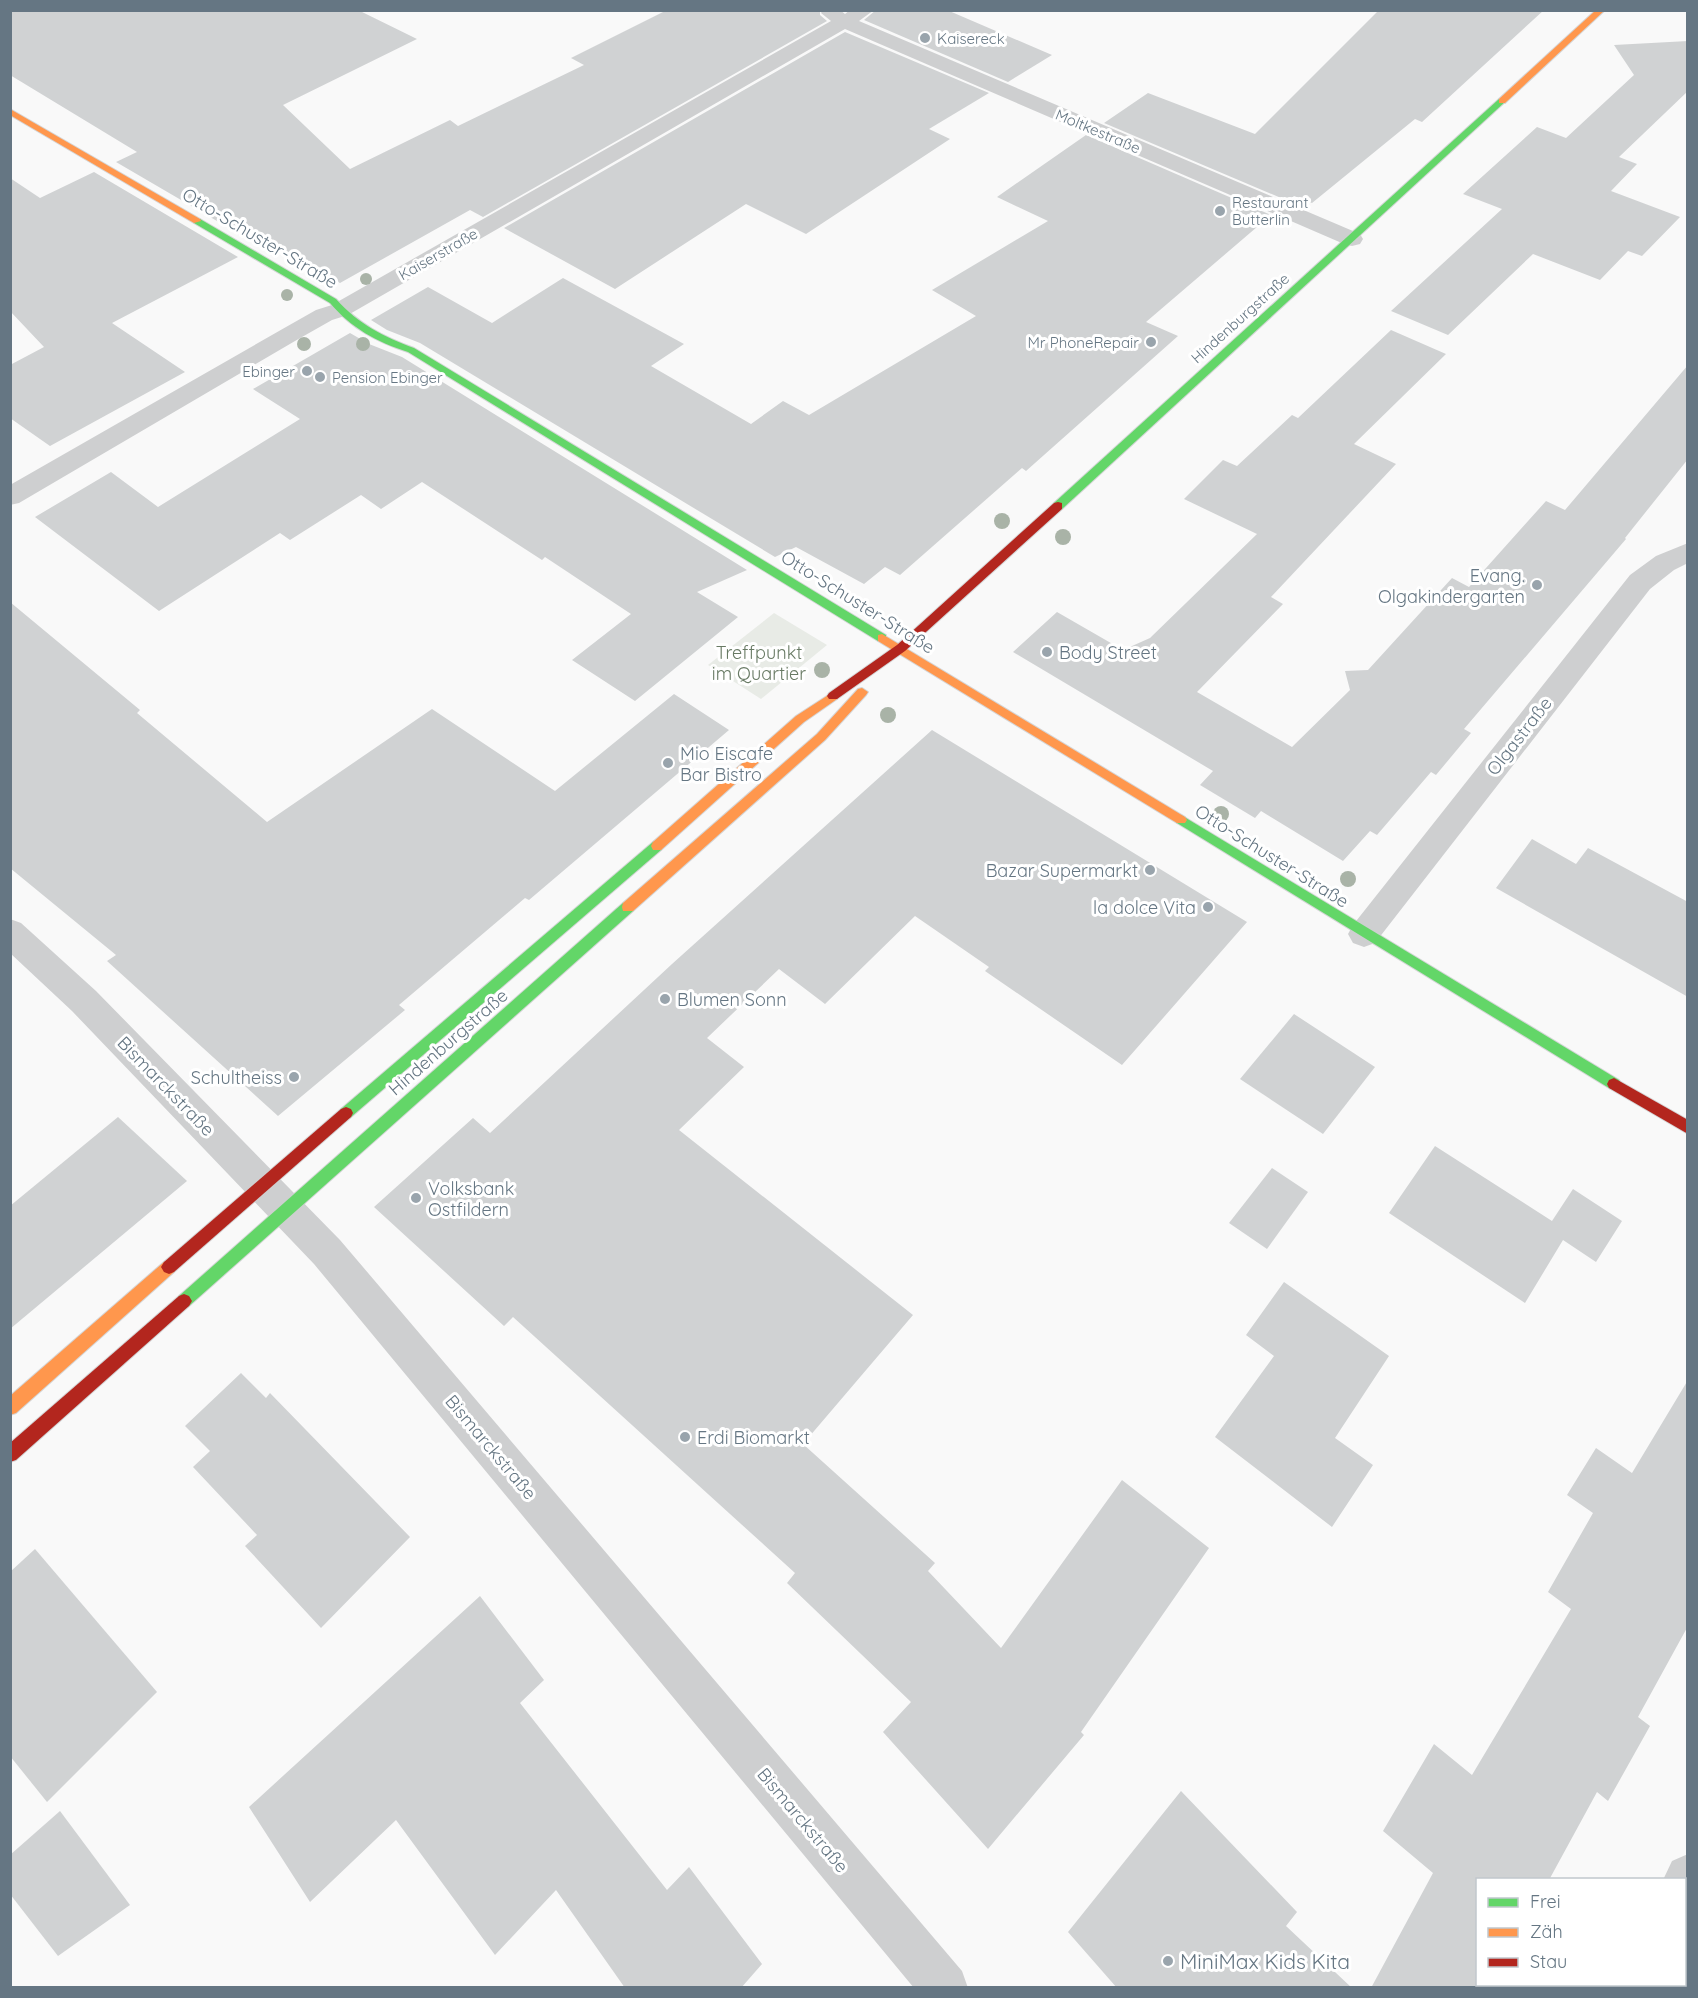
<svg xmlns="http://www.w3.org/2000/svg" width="1698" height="1998" viewBox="0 0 1698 1998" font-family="Quicksand,sans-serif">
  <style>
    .green { fill: #e8ebe6 }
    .building { fill: #d0d2d3 }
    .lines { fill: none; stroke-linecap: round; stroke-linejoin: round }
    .fast-casing { stroke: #d5d6d7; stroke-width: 2 }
    .slow-casing { stroke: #d5d6d7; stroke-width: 2 }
    .jam-casing { stroke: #d5d6d7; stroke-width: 2 }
    .street { fill: #cecfd0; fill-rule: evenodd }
    .fast { fill: #63d668; fill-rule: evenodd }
    .slow { fill: #ff974d; fill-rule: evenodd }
    .jam { fill: #b3261e; fill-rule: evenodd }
    .tree { fill: #a9b3a7 }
    .poi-dot { fill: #99a4ac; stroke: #fff; stroke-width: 2 }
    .labels { text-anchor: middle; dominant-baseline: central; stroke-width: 6; stroke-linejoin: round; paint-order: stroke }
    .far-poi-label { font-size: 15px; fill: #657683; stroke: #fff; text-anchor: start }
    .far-street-label { font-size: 15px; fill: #657683; stroke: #fff }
    .street-label { font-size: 18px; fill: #657683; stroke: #fff }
    .poi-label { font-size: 18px; fill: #657683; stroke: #fff; text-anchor: start }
    .park-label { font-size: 18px; fill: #687a64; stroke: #fff }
    .near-poi-label { font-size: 21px; fill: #657683; stroke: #fff; text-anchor: start }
  </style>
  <rect width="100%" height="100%" fill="#f9f9f9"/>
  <polygon class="green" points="774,613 827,645 761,699 708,665"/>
  <g class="building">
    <polygon points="10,10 358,10 417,39 283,105 350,169 450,120 458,126 584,65 571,58 667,10 820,10 820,15 827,21 483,217 470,210 340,283 269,241 260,246 116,162 137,152 10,75"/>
    <polygon points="876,10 947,10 1052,55 1008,82 864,20"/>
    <polygon points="1379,10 1544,10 1422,122 1415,119 1312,203 1294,196 1288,201 1104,123 1148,93 1255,134"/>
    <polygon points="845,32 989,93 929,129 950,139 806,234 746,204 615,289 504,228"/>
    <polygon points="1688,41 1688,91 1619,157 1637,164 1611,191 1680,217 1642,256 1628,251 1600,280 1533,254 1448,335 1391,311 1502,209 1463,194 1537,127 1566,138 1634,75 1614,45"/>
    <polygon points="1086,135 1271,215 1146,322 1178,336 1026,471 1022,468 900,575 885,567 864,584 796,547 775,557 420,343 387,330 371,320 428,287 492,323 563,278 684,344 651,366 751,424 783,401 809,415 976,316 932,290 1048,221 997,197"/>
    <polygon points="94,172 238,257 112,323 185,372 50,446 10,418 10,365 44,347 10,311 10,178 40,198"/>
    <polygon points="1391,330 1446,354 1354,444 1396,464 1271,597 1283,604 1197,692 1292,747 1350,690 1345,671 1368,670 1452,578 1469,587 1546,501 1565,510 1688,365 1688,459 1625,538 1626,539 1464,729 1471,733 1436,775 1431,772 1377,835 1370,831 1343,861 1261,811 1255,818 1200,785 1213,771 1013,652 1057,612 1123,650 1150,638 1257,534 1184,499 1223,460 1237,466 1292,415 1298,418"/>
    <polygon points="350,333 369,344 402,357 747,570 697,592 738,617 635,701 572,660 631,614 545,557 542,560 422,482 381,509 361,495 290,540 280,533 159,611 35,517 111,472 158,507 300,419 253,389"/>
    <polygon points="10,602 140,710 137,713 267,822 432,709 555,791 674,694 729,730 529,900 525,898 399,1005 405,1010 278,1116 107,961 116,955 10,868"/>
    <polygon points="932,730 1247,922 1122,1065 985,971 989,967 915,916 825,1004 779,969 707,1038 744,1067 679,1130 913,1315 803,1444 935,1563 928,1571 1001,1648 1122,1480 1209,1548 1081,1732 1084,1735 988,1849 883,1732 911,1702 787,1583 795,1573 513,1317 504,1326 374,1207 473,1118 490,1133 672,964"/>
    <polygon points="1532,839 1576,864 1588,848 1688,902 1688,997 1496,888"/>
    <polygon points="1294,1014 1375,1067 1323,1134 1240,1079"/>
    <polygon points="118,1117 187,1181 10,1329 10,1206"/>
    <polygon points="1435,1146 1552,1221 1573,1189 1622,1221 1596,1262 1563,1240 1525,1303 1389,1213"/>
    <polygon points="1272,1168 1308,1192 1267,1249 1229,1223"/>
    <polygon points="1284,1282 1389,1356 1335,1438 1373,1465 1332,1527 1215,1437 1274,1356 1246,1335"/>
    <polygon points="241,1373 266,1398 270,1393 410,1537 321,1628 245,1546 257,1535 193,1467 210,1451 185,1426"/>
    <polygon points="1688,1380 1688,1626 1638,1717 1650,1726 1608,1801 1597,1792 1549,1880 1478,1880 1478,1988 1371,1988 1433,1873 1383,1831 1434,1744 1472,1775 1571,1609 1548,1592 1593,1513 1567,1495 1596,1448 1632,1473"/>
    <polygon points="35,1549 157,1692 47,1802 10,1756 10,1572"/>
    <polygon points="480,1596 544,1680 520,1703 667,1890 689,1867 762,1964 741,1988 625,1988 556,1890 495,1955 396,1820 310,1902 249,1807"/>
    <polygon points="1181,1791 1297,1912 1286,1926 1352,1988 1117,1988 1068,1932"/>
    <polygon points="60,1811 130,1905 58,1956 10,1894 10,1855"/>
  </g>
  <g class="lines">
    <defs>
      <g id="fast">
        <polygon points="1499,99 1506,101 1062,509 1054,509 1054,503"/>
        <path d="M194,219h6l136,80c22,25 48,38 78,49l472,287v6h-8l-470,-289c-31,-10 -57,-24 -78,-49l-136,-80z"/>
        <polygon points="1181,815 1619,1080 1621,1084 1619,1088 1614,1090 1609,1088 1177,823 1175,820 1177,817"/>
        <polygon points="657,841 663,846 661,850 351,1117 346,1119 341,1117 339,1113 341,1109 653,842"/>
        <polygon points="628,902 633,903 634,907 633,911 189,1306 184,1308 179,1306 176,1301 179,1296 623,903"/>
      </g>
      <g id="slow">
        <polygon points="1596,10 1605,10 1505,103 1499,103 1499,99"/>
        <polygon points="10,109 200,219 201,221 194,223 10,115"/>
        <polygon points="882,634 1185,817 1187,820 1185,823 1177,823 878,641 878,635"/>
        <polygon points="862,688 868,692 866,695 825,740 633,911 623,911 622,907 623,903 817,734 858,689"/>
        <polygon points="833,692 837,693 839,696 837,699 804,722 661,850 653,850 651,846 653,842 796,716"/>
        <polygon points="169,1260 174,1262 177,1267 174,1272 16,1413 10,1415 10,1396 164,1262"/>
      </g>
      <g id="jam">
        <polygon points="1058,502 1062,503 1062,509 905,651 837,699 829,699 827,696 829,693 897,645 1054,503"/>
        <polygon points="1614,1078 1688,1120 1688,1134 1609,1088 1607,1084 1609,1080"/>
        <polygon points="346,1107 351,1109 353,1113 351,1117 174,1272 169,1274 164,1272 161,1267 164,1262 341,1109"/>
        <polygon points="184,1294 189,1296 192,1301 189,1306 16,1460 10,1462 10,1443 179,1296"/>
      </g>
    </defs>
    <use href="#fast" class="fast-casing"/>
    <use href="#slow" class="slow-casing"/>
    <use href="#jam" class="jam-casing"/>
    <g class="street">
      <polygon points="823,10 840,10 845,14 850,10 874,10 859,21 1360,234 1363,239 1360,244 1352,246 1344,244 845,29 348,315 332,320 295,341 19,503 10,505 10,485 279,331 316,310 332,305 831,21 821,13"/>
      <polygon points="1688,543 1688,563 1674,570 1650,589 1375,943 1364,947 1353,943 1348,934 1353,925 1630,575 1656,556"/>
      <polygon points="10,919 21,923 96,991 340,1240 962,1971 968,1988 914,1988 314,1264 72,1011 10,953"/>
      <polygon points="1688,1854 1688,1905 1684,1907 1684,1880 1663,1880 1672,1861"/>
      <polygon points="1615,1984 1662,1984 1661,1988 1614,1988"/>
    </g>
    <use href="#fast" class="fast"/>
    <use href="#slow" class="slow"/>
    <use href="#jam" class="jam"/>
  </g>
  <g class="tree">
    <circle cx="366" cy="279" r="6"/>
    <circle cx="287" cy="295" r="6"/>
    <circle cx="304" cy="344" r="7"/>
    <circle cx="363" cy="344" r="7"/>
    <circle cx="1002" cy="521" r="8"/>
    <circle cx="1063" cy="537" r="8"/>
    <circle cx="822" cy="670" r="8"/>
    <circle cx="888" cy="715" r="8"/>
    <circle cx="1221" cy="814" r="8"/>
    <circle cx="1348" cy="879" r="8"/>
  </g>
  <g class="poi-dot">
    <circle cx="925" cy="38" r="6"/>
    <circle cx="1220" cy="211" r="6"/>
    <circle cx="1151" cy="342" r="6"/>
    <circle cx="307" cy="371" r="6"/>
    <circle cx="320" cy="377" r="6"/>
    <circle cx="1537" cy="585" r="6"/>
    <circle cx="1047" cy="652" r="6"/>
    <circle cx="668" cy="763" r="6"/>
    <circle cx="1150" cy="870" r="6"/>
    <circle cx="1208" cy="907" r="6"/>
    <circle cx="665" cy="999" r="6"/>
    <circle cx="294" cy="1077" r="6"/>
    <circle cx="416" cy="1198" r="6"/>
    <circle cx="685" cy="1437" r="6"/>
    <circle cx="1168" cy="1961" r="6"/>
  </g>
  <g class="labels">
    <g class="far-poi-label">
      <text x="937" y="38">Kaisereck</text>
      <text x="1232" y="202">Restaurant<tspan x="1232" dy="17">Butterlin</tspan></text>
      <text x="1139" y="342" text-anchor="end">Mr PhoneRepair</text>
      <text x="295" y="371" text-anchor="end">Ebinger</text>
      <text x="332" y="377">Pension Ebinger</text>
    </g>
    <g class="far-street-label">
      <text transform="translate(1098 131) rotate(23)">Moltkestraße</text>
      <text transform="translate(438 254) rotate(-30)">Kaiserstraße</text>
      <text transform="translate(1240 318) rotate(-42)">Hindenburgstraße</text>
    </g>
    <g class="street-label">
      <text transform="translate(260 238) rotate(31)">Otto-Schuster-Straße</text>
      <text transform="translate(858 602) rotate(32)">Otto-Schuster-Straße</text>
      <text transform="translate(1519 736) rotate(-52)">Olgastraße</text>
      <text transform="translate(1272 856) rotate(32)">Otto-Schuster-Straße</text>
      <text transform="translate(448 1042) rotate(-41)">Hindenburgstraße</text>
      <text transform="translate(166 1086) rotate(46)">Bismarckstraße</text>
      <text transform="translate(491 1447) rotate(50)">Bismarckstraße</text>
      <text transform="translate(803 1820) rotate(50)">Bismarckstraße</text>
    </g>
    <g class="poi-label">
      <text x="1525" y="575" text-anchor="end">Evang.<tspan x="1525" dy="21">Olgakindergarten</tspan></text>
      <text x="1059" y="652">Body Street</text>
      <text x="680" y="753">Mio Eiscafe<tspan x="680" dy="21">Bar Bistro</tspan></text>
      <text x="1138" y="870" text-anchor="end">Bazar Supermarkt</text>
      <text x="1196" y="907" text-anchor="end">la dolce Vita</text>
      <text x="677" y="999">Blumen Sonn</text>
      <text x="282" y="1077" text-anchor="end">Schultheiss</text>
      <text x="428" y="1188">Volksbank<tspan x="428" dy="21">Ostfildern</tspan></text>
      <text x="697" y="1437">Erdi Biomarkt</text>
    </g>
    <g class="park-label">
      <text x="759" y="652">Treffpunkt<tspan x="759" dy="21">im Quartier</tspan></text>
    </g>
    <g class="near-poi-label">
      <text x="1180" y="1961">MiniMax Kids Kita</text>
    </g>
  </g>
  <rect width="1698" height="1998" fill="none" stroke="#657683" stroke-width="24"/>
  <rect x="1476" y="1878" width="210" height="108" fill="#ffffff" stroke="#c1c8cd" stroke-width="1.5"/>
  <rect x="1488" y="1898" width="30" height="9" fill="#63d668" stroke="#c1c8cd" stroke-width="1.5"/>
  <text x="1530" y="1908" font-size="18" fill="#657683">Frei</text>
  <rect x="1488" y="1928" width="30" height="9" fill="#ff974d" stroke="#c1c8cd" stroke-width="1.5"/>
  <text x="1530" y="1938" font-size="18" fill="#657683">Zäh</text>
  <rect x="1488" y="1958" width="30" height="9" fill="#b3261e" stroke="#c1c8cd" stroke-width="1.5"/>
  <text x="1530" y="1968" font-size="18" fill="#657683">Stau</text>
</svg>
